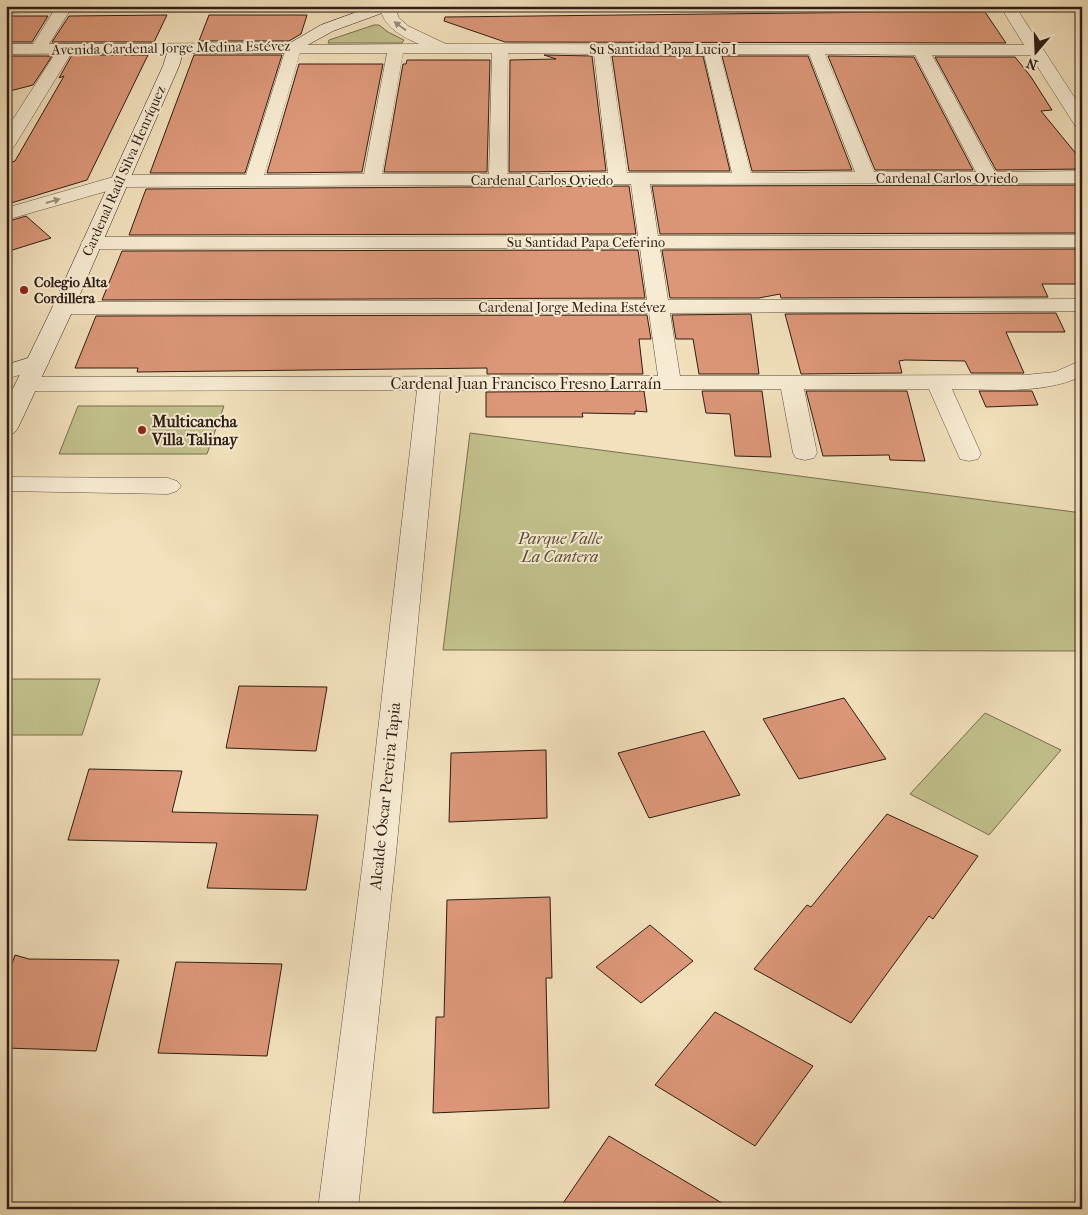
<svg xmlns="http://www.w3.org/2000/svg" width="1088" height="1215" viewBox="0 0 1088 1215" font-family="'IM FELL French Canon',serif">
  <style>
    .green { fill: #c2c18c; stroke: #786f50 }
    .building { fill: #dc9778; stroke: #2e1d15 }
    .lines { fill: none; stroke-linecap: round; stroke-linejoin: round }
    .street-casing { stroke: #5f4e3f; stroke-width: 1 }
    .secondary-casing { stroke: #2e1d15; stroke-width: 1 }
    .street { fill: #f7ecd3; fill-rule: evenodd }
    .secondary { fill: #f7ecd3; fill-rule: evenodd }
    .oneway { fill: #9d8f7e }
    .poi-dot { fill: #8f2418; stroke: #f7ecd3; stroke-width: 2 }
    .labels { text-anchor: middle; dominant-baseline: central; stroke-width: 4; stroke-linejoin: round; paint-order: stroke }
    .far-street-label { font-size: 14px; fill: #2e1d15; stroke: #f7ecd3 }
    .far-poi-label { font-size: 14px; font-weight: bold; fill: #2e1d15; stroke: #f7ecd3; text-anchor: start }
    .street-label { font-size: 16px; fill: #2e1d15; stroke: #f7ecd3 }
    .poi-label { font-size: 16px; font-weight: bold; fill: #2e1d15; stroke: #f7ecd3; text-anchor: start }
    .park-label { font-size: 16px; font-style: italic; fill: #5a4e39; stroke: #f7ecd3 }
  </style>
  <rect width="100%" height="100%" fill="#f2e1bc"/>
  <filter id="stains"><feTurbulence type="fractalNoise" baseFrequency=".004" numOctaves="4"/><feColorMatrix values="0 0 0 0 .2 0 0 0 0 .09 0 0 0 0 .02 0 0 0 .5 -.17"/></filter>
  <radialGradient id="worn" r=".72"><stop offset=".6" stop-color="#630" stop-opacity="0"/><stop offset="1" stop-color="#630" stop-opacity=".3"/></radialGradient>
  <g class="green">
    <polygon points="374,25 379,25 388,32 404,40 402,43 328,43 329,40"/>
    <polygon points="78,406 224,406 207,454 59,454"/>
    <polygon points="470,433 1082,513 1082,651 443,650"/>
    <polygon points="6,679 100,679 82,735 6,735"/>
    <polygon points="985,713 1061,750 989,835 910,794"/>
  </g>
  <g class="building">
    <polygon points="891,12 985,12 1006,43 505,42 444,21 445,17"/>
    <polygon points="167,15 154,42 52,42 69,16"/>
    <polygon points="209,15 307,15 301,34 289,41 199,41"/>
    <polygon points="6,16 48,16 32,42 6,42"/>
    <polygon points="72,55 148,55 87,180 11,203 12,204 6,206 6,164 15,161 64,76 59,78"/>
    <polygon points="194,55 282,55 245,173 150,173"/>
    <polygon points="544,55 592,56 606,171 509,172 510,60 556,59"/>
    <polygon points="6,56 52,56 33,85 6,92"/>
    <polygon points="612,56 703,56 730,171 629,171"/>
    <polygon points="722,56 808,56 852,170 752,171"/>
    <polygon points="828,56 914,57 973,170 875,170"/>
    <polygon points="935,57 1015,57 1031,77 1052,110 1041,111 1082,161 1082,169 996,170"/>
    <polygon points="407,60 490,60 487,172 384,172 403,64 406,64"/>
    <polygon points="299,64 383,64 362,172 267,173"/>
    <polygon points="1082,185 1082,233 660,234 652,186"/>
    <polygon points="629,186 636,234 129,235 146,189"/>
    <polygon points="26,216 51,238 6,252 6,222"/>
    <polygon points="1082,249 1082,284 1042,284 1048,297 781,298 780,294 759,298 670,298 662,250"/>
    <polygon points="638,250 645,298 102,300 122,251"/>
    <polygon points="1056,313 1065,332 1006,332 1024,373 971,373 965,361 905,360 899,361 902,373 801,374 785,314"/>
    <polygon points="751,314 759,374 699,374 693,339 676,339 672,315"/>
    <polygon points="647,315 651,339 639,339 643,374 487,374 487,368 137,372 138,368 75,368 96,316"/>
    <polygon points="644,391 647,412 635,411 635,414 582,413 583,417 486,417 486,392"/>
    <polygon points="702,391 762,391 771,457 735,456 730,414 706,413"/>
    <polygon points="806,391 907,391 925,461 890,460 889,455 823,456"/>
    <polygon points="979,391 1032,391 1038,405 986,407"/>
    <polygon points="239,686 327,687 316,751 226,748"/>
    <polygon points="844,698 886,759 799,779 763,719"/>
    <polygon points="704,731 740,795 649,818 618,753"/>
    <polygon points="546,750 547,818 449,822 451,753"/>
    <polygon points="89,769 182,771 172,812 318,815 306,890 207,888 217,843 68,840"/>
    <polygon points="887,814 978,856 933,919 929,916 851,1023 754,969 807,905 811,907"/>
    <polygon points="550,897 552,978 546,978 549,1108 433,1113 436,1017 444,1017 447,900"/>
    <polygon points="650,925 693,961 641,1003 596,967"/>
    <polygon points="15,955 29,959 119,960 96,1051 6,1048 6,981"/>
    <polygon points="176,962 282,964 267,1056 158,1053"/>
    <polygon points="715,1012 813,1066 755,1146 655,1085"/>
    <polygon points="609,1136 732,1209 559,1209"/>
  </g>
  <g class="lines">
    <defs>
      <g id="street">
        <path d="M6,6h388l5,12 9,8 38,18 578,1 -24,-39h15l67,103v19l-6,-1 -46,-72h-98l63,117 87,-1v12l-432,1 8,52 424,-1v12l-422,1 8,52 414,-1v12l-412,2 10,63 345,-1 30,-3 27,-12v16c-39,19 -88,13 -130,13l29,65 -3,5 -9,2 -9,-2 -31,-70h-125l13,64 -3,5 -9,2 -9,-2 -3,-5 -12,-64 -341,1 -44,463 -38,356h-40l46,-356 53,-463 -389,1 -8,-2 -3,-5 3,-5 8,-2 630,-1 -9,-63 -586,1 -8,-1 -3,-5 3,-5 8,-1 584,-2 -7,-52 -549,1 -7,-2 -3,-4 3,-4 7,-2 547,-1 -7,-52 -510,3 -115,33v-12l114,-33h126l41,-130 132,-1c-16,-7 -32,-15 -38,-32h-312l-25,40h-12l-2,-3 23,-37 -47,1zM300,53h87l-23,121 -100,1zM403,53h89l-3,121h-107zM508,53l86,1 14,119 -101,1zM610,54h94l28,119h-105zM720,54h89l46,118 -104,1zM825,54l90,1 61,117h-102z"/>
        <polygon points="463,6 598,6 596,9 591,11 470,11 465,9"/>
        <polygon points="66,44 72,46 74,49 15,145 12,149 6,150 6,130 60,46"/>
        <polygon points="38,355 46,357 49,362 46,367 6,379 6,365"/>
        <polygon points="6,477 168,478 177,481 181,486 177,491 168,494 6,491"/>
      </g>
      <polygon id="secondary" points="373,6 395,6 393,9 333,31 293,53 183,53 179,66 74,308 18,428 14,433 6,435 6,403 52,308 163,66 167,53 6,54 6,44 290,43 321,25"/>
    </defs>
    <use href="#street" class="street-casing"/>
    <use href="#secondary" class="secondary-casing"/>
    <use href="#street" class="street"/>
    <use href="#secondary" class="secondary"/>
  </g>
  <defs><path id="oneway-solid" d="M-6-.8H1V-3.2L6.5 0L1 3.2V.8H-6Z" transform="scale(1.25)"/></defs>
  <g class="oneway">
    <use href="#oneway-solid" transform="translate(400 26) rotate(-144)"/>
    <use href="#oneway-solid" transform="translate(53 201) rotate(-16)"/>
  </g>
  <g class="poi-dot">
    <circle cx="24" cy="290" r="5"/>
    <circle cx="142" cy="430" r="5"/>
  </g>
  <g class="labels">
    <g class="far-street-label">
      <text transform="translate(171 48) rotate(-1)">Avenida Cardenal Jorge Medina Estévez</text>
      <text x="663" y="49">Su Santidad Papa Lucio I</text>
      <text transform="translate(124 171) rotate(-66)">Cardenal Raúl Silva Henríquez</text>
      <text x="947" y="178">Cardenal Carlos Oviedo</text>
      <text x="542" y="180">Cardenal Carlos Oviedo</text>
      <text x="586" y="242">Su Santidad Papa Ceferino</text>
      <text x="572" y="307">Cardenal Jorge Medina Estévez</text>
    </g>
    <g class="far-poi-label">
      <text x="34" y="282">Colegio Alta<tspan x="34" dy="16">Cordillera</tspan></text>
    </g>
    <g class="street-label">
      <text x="526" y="383">Cardenal Juan Francisco Fresno Larraín</text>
      <text transform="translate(385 796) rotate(-84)">Alcalde Óscar Pereira Tapia</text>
    </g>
    <g class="poi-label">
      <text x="152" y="421">Multicancha<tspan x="152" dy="18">Villa Talinay</tspan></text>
    </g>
    <g class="park-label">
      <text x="560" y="538">Parque Valle<tspan x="560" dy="18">La Cantera</tspan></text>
    </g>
  </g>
  <rect width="1088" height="1215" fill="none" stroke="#f2e1bc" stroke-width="25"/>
  <rect x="8" y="8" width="1073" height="1200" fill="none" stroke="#2e1d15" stroke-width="2.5"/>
  <rect x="12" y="12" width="1063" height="1190" fill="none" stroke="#2e1d15"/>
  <g transform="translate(1036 52) rotate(199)" stroke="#f7ecd3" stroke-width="4" paint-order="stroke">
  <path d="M0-4L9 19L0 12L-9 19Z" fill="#2e1d15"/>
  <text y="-8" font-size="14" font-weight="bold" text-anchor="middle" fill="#2e1d15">N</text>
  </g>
  <rect width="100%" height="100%" filter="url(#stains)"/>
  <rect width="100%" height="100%" fill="url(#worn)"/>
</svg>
